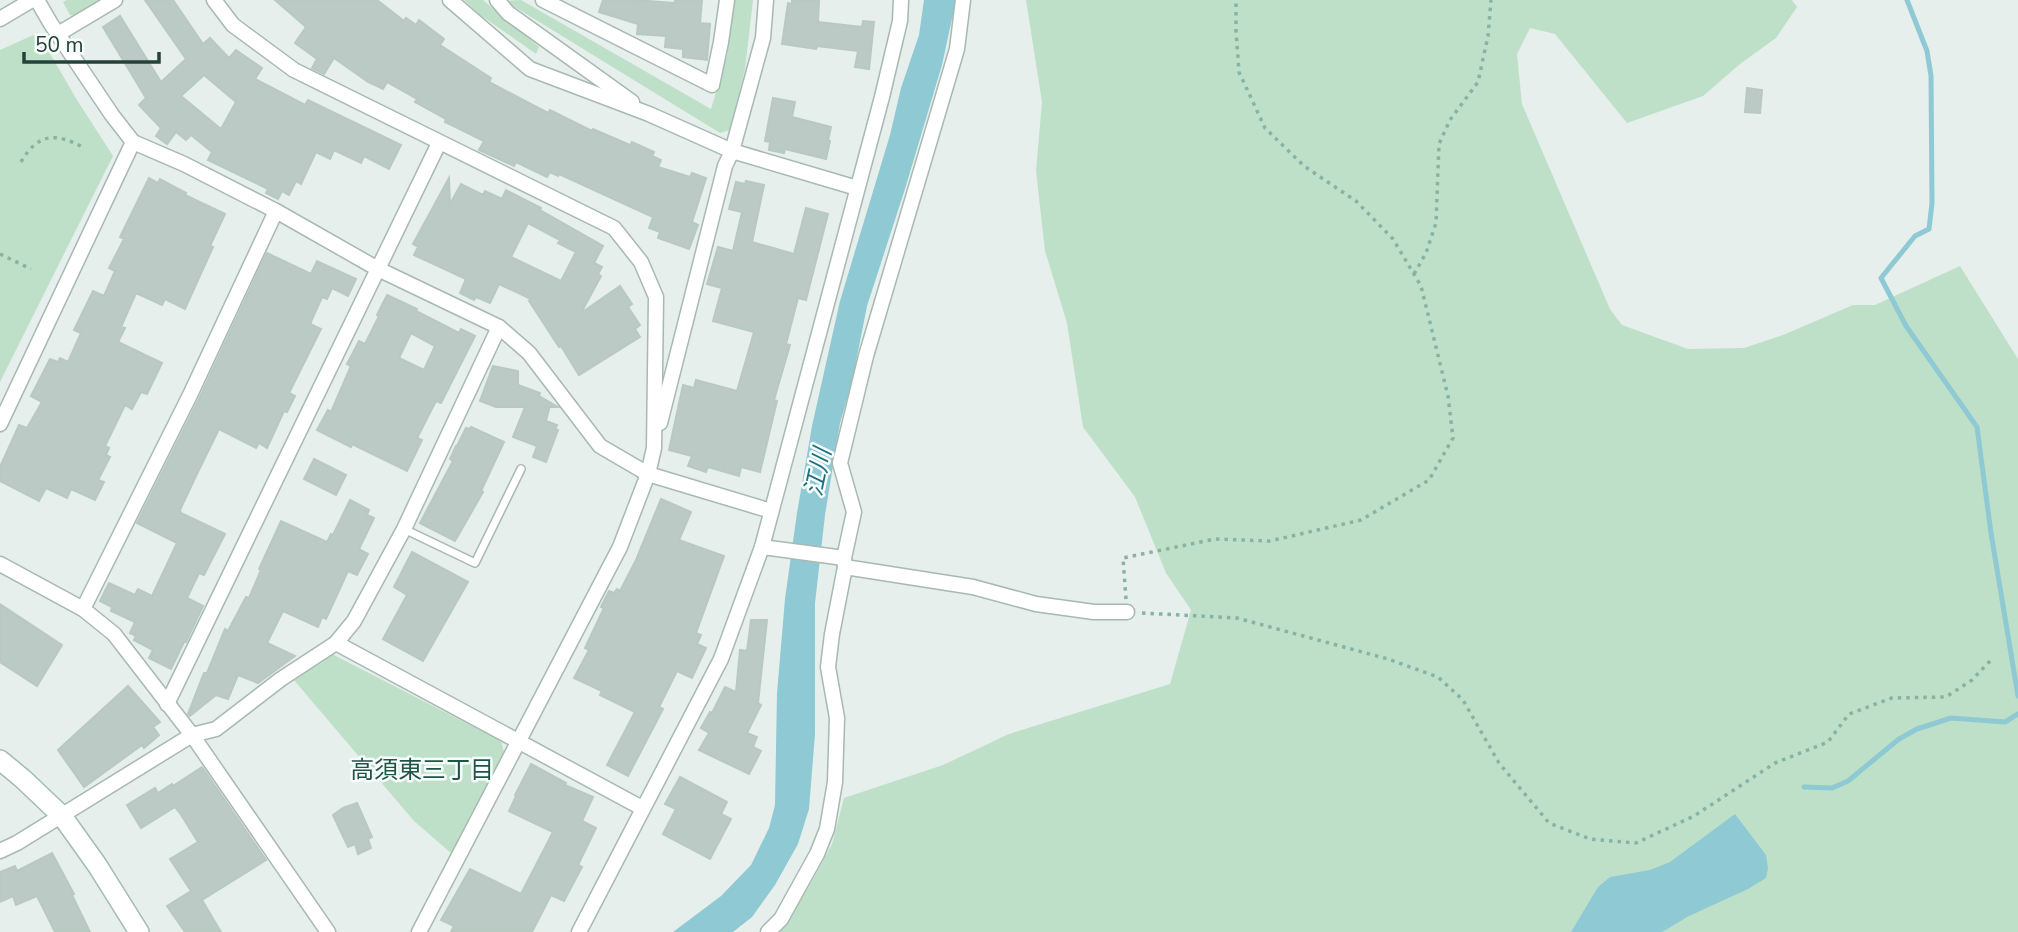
<svg xmlns="http://www.w3.org/2000/svg" width="2018" height="932" viewBox="0 0 2018 932" font-family="'Nunito Sans','Noto Sans JP',sans-serif">
  <style>
    .green { fill: #bfe0c8 }
    .water { fill: #8ec9d4 }
    .lines { fill: none; stroke-linecap: round; stroke-linejoin: round }
    .stream { stroke: #8ec9d4; stroke-width: 5 }
    .building { fill: #bbcac4; stroke: #b8c9c2; stroke-width: 2; fill-rule: evenodd }
    .lane-casing { stroke: #a8b8b2; stroke-width: 10 }
    .street-casing { stroke: #a8b8b2; stroke-width: 17 }
    .secondary-casing { stroke: #a4bbb3; stroke-width: 22 }
    .path { stroke: #86b3a5; stroke-width: 3.5; stroke-dasharray: 3.5 5; stroke-linecap: butt }
    .lane { stroke: #fff; stroke-width: 7 }
    .street { stroke: #fff; stroke-width: 14 }
    .secondary { stroke: #fff; stroke-width: 19 }
    .labels { text-anchor: middle; dominant-baseline: central; stroke-width: 5; stroke-linejoin: round; paint-order: stroke }
    .water-label { font-size: 24px; font-style: italic; fill: #1c6f80; stroke: #f7fbf9 }
    .neighbourhood-label { font-size: 24px; fill: #1f5548; stroke: #f7fbf9 }
  </style>
  <rect width="100%" height="100%" fill="#e6efeb"/>
  <g class="green">
    <polygon points="67,0 104,0 75,16 70,15 63,2"/>
    <polygon points="464,0 483,0 539,47 536,54 479,14"/>
    <polygon points="521,0 711,109 727,56 733,0 753,0 745,69 730,130 720,133 505,1"/>
    <polygon points="1026,0 1792,0 1797,7 1776,38 1740,64 1703,96 1627,123 1555,34 1530,28 1517,54 1522,104 1610,309 1622,325 1688,349 1744,348 1783,335 1853,305 1875,305 1960,266 2018,359 2018,932 780,932 812,881 832,844 844,798 943,765 1009,734 1170,684 1191,610 1166,573 1135,497 1083,427 1067,323 1045,251 1036,171 1042,102"/>
    <polygon points="38,33 77,100 113,156 0,382 0,50"/>
    <polygon points="332,654 501,741 504,752 451,853 414,821 293,679 323,662"/>
  </g>
  <g class="water">
    <polygon points="924,0 956,0 942,65 905,189 867,306 852,382 840,423 825,515 815,603 815,734 809,809 798,844 775,885 752,917 733,932 673,932 721,896 751,865 769,828 775,805 777,693 785,599 797,513 812,426 840,301 890,135 901,88 919,35"/>
    <polygon points="1735,814 1766,855 1768,868 1766,878 1748,889 1689,916 1662,932 1571,932 1598,887 1610,877 1650,870 1670,862"/>
  </g>
  <g class="lines">
    <g class="stream">
      <polyline points="1907,0 1927,51 1931,76 1932,203 1929,229 1915,236 1881,278 1906,326 1977,427 1991,533 2018,696"/>
      <polyline points="1804,787 1832,788 1848,781 1899,739 1917,729 1951,718 2005,722 2018,714"/>
    </g>
  </g>
  <g class="building">
    <path d="M145,0h28l30,44 7,-6 18,19h2l6,-7 26,18 -7,11 50,26 3,-5 93,45 -12,24 -25,-13 -3,7 -27,-13 -4,9 -14,-7 -15,32 -5,-3 -7,14 -7,-4 -4,8 -12,-6 2,-4 -60,-29 4,-8 -21,-17 -5,5 -10,-8 -9,12 -11,-8 5,-8 -22,-23 7,-7 -43,-71 17,-11 41,66 25,-23zM204,75l32,27 -15,27 -40,-33z"/>
    <polygon points="275,0 377,0 404,21 406,18 416,25 419,20 444,39 440,45 491,78 489,82 548,113 550,110 592,131 593,129 630,145 632,142 654,152 652,156 661,160 658,167 690,177 692,173 706,178 692,222 698,225 689,249 658,238 660,232 649,228 653,217 559,174 558,176 550,172 547,177 516,162 514,166 479,150 484,141 445,122 446,119 415,102 417,99 387,82 383,89 368,82 334,58 324,74 312,68 317,59 295,43 306,27"/>
    <polygon points="603,0 634,0 675,3 675,0 702,0 700,23 710,24 707,60 683,57 683,49 665,47 666,36 637,34 638,24 599,12"/>
    <polygon points="792,0 819,1 818,22 862,27 863,21 874,22 869,69 855,67 858,51 817,46 816,49 782,44 788,3 792,4"/>
    <polygon points="1747,88 1762,90 1760,113 1745,112"/>
    <polygon points="773,98 795,102 792,117 831,127 828,140 830,141 826,159 785,149 784,153 769,150 770,142 765,141"/>
    <polygon points="149,178 158,183 160,179 186,193 185,195 225,214 210,246 213,247 185,309 165,299 162,305 136,293 121,327 125,328 118,342 162,363 147,394 141,392 132,409 125,405 105,446 109,448 106,455 110,457 98,480 104,482 95,500 71,489 67,498 46,488 39,501 0,481 0,467 19,425 27,428 42,402 31,396 50,359 58,362 60,358 68,362 81,333 74,330 93,291 104,296 115,271 109,268 124,239 120,237"/>
    <path d="M449,178l1,26 11,-20 22,11 2,-4 17,8 4,-9 35,18 -1,2 63,36 -9,17 8,4 -4,7 3,2 -20,37 39,-27 12,18 -4,3 12,18 -5,4 5,8 -61,38 -18,-29 -2,1 -30,-46 2,-2 -32,-15 -9,19 -14,-6 -2,3 -14,-7 6,-14 -52,-24 4,-8 -5,-3zM528,223l32,17 -2,3 18,9 -15,29 -50,-24z"/>
    <polygon points="746,181 764,185 752,242 794,254 806,208 828,214 806,300 798,298 786,344 790,345 774,400 777,401 760,472 741,467 739,476 708,467 706,472 688,466 692,456 669,450 683,385 694,388 696,380 737,391 754,332 713,321 722,288 707,284 718,247 733,251 742,212 729,209 736,182 745,184"/>
    <polygon points="267,253 311,274 317,261 356,279 348,296 332,288 327,299 322,297 310,324 321,329 289,393 295,396 287,412 284,411 267,448 259,443 256,448 219,429 196,476 180,510 181,513 225,534 204,575 199,573 187,598 203,606 186,642 184,642 171,669 149,658 153,650 134,640 136,636 130,633 135,622 111,611 112,607 100,601 109,583 135,595 138,589 152,596 177,543 137,523 199,399"/>
    <path d="M387,295l30,14 -1,2 43,22 2,-4 14,7 -34,67 -5,-2 -19,37 5,2 -15,31 -55,-27 -1,3 -34,-17 11,-20 3,2 20,-46 -4,-2 12,-23 6,3 14,-28 -2,-1zM411,333l24,13 -11,24 -25,-12z"/>
    <polygon points="493,366 518,371 518,385 540,393 539,396 558,407 543,407 549,409 546,421 557,425 555,429 558,430 546,462 533,457 537,446 513,437 525,407 496,407 480,401"/>
    <polygon points="471,427 504,442 481,491 483,492 455,541 420,523 453,461 450,459 456,446 457,446 466,428 470,429"/>
    <polygon points="314,459 346,475 336,495 304,479"/>
    <polygon points="661,499 691,512 679,540 724,556 696,633 701,635 697,644 706,648 692,678 677,671 659,707 663,709 628,776 607,765 635,712 600,695 602,691 574,678 589,650 585,648 604,608 601,607 609,591 614,593 617,589 620,591 636,560"/>
    <polygon points="350,500 369,510 367,515 374,518 359,549 368,554 357,575 348,571 326,619 322,617 318,627 283,611 267,643 295,656 258,683 238,675 228,699 216,695 190,716 188,714 204,673 207,673 225,629 228,631 246,597 249,598 261,570 259,569 281,521 327,542 331,534 333,535"/>
    <polygon points="412,552 468,582 423,661 383,639 407,595 394,587"/>
    <polygon points="0,604 62,645 37,686 0,662"/>
    <polygon points="751,620 767,620 758,703 761,705 747,733 757,737 753,747 761,751 749,774 699,750 709,733 701,728 710,712 712,713 725,687 736,692 740,650 747,651"/>
    <polygon points="128,686 160,722 153,727 159,735 144,748 142,745 84,787 58,750"/>
    <polygon points="531,764 566,783 565,785 593,797 582,821 596,828 578,865 582,867 564,901 551,895 532,932 451,932 454,926 441,920 470,869 521,894 553,832 509,811 516,796 515,795"/>
    <polygon points="202,767 266,860 202,900 221,932 185,932 167,906 191,891 170,859 198,842 180,813 175,807 141,828 127,805 155,788 158,793 172,784 173,786"/>
    <polygon points="680,777 727,802 721,814 731,819 710,859 663,834 676,809 665,804"/>
    <polygon points="357,803 372,837 368,839 371,848 358,854 355,844 348,847 333,815 343,808"/>
    <polygon points="52,853 74,894 72,895 90,932 55,932 37,896 16,905 13,896 0,902 0,872 15,866 17,871"/>
  </g>
  <g class="lines">
    <defs>
      <polyline id="lane" points="404,529 475,563 521,469"/>
      <g id="street">
        <polyline points="37,0 51,24 112,115 133,142 184,164 276,211 378,269 499,327 529,353 600,446 648,474 771,511"/>
        <polyline points="214,0 233,25 294,70 614,228 641,262 656,297 654,448 648,474 620,547 419,932"/>
        <polyline points="450,0 530,69 649,114 732,151 857,188"/>
        <polyline points="497,0 508,13 632,102"/>
        <polyline points="543,0 712,85 721,42 727,0"/>
        <polyline points="963,0 957,49 866,356 840,463 854,512 844,558 845,567 973,587 1036,604 1094,612 1127,612"/>
        <polyline points="0,19 32,0"/>
        <polyline points="58,34 115,0"/>
        <polyline points="660,423 725,166 732,151 763,38 766,0"/>
        <polyline points="0,424 133,142"/>
        <polyline points="762,547 844,558"/>
        <polyline points="0,564 83,609 114,634 192,735 328,932"/>
        <polyline points="83,609 190,395 276,211"/>
        <polyline points="336,643 642,808"/>
        <polyline points="167,704 439,143"/>
        <polyline points="0,851 17,843 192,735 216,729 281,679 336,643 354,621 404,529 499,327"/>
        <polyline points="579,932 721,659 762,547 882,97 900,21 901,0"/>
        <polyline points="768,932 781,919 817,854 827,829 835,782 837,718 828,667 832,634 845,567"/>
      </g>
      <polyline id="secondary" points="0,760 23,779 62,816 97,865 139,932"/>
    </defs>
    <use href="#lane" class="lane-casing"/>
    <use href="#street" class="street-casing"/>
    <use href="#secondary" class="secondary-casing"/>
    <g class="path">
      <path d="M21,162c17,-29 35,-30 63,-14"/>
      <polyline points="0,254 31,269"/>
      <polyline points="1414,274 1426,253 1436,223 1439,144 1450,120 1478,82 1488,36 1491,0"/>
      <polyline points="1126,599 1123,558 1215,539 1270,541 1361,520 1429,480 1453,438 1448,396 1421,286 1393,239 1356,201 1304,166 1265,128 1239,72 1236,31 1236,0"/>
      <polyline points="1142,613 1237,618 1388,659 1438,677 1463,700 1499,763 1549,823 1590,839 1636,843 1694,816 1775,763 1828,742 1849,714 1892,698 1946,697 1972,680 1990,661"/>
    </g>
    <use href="#lane" class="lane"/>
    <use href="#street" class="street"/>
    <use href="#secondary" class="secondary"/>
  </g>
  <g class="labels">
    <g class="water-label">
      <text transform="translate(818 472) rotate(-78)">江川</text>
    </g>
    <g class="neighbourhood-label">
      <text x="422" y="770">高須東三丁目</text>
    </g>
  </g>
  <path d="M24 52v10h135v-10" fill="none" stroke="#24423a" stroke-width="3.5"/>
  <text x="35" y="52" font-size="21" fill="#24423a" stroke="#f7fbf9" stroke-width="5" paint-order="stroke">50 m</text>
</svg>
